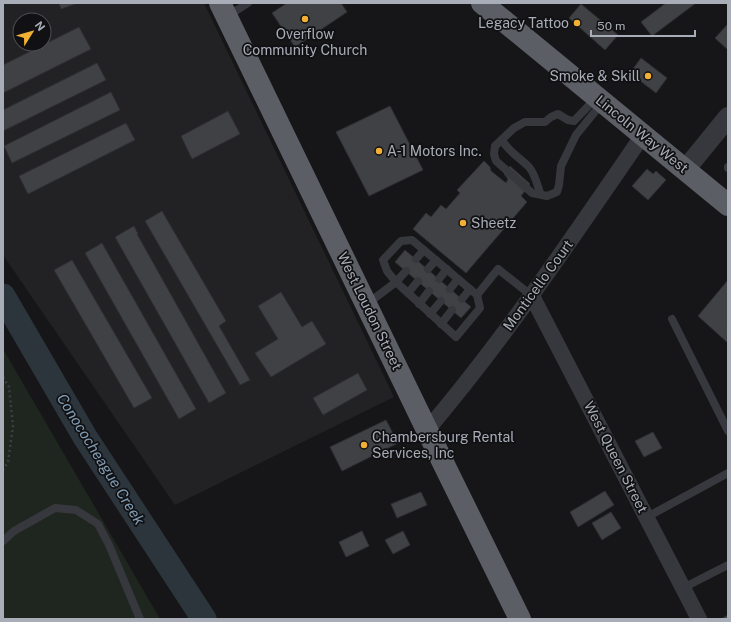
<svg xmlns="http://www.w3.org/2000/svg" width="731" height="622" viewBox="0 0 731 622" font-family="'Public Sans',sans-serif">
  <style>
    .built { fill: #222225; fill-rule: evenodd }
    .green { fill: #1e261f }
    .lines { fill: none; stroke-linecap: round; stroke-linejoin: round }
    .river { stroke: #2c353c; stroke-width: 25 }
    .building { fill: #404145; stroke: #303034 }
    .path { stroke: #3d3f44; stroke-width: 2.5; stroke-dasharray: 2 3; stroke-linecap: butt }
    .service { stroke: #37383d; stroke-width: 8 }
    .minor { stroke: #37383d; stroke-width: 16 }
    .tertiary { stroke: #37383d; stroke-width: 20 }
    .trunk { stroke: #5b5e65; stroke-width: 22 }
    .poi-dot { fill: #f2b134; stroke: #111113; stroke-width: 1.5 }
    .labels { text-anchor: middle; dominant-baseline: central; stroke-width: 3.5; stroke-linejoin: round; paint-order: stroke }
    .poi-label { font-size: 14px; fill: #a8adb8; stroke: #111113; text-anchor: start }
    .street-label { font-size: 14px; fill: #a8adb8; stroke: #111113 }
    .water-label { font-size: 15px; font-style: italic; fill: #7f9bb3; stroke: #111113 }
  </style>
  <rect width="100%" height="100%" fill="#161618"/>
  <path class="built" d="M3,3h201l190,394 -219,108 -172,-250zM20,20h24v24h-24z"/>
  <polygon class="green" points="3,349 160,619 3,619"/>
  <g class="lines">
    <polyline class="river" points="3,296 85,437 204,619"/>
  </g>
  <g class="building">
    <polygon points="59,3 78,3 61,9"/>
    <polygon points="287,3 341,3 347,12 295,47 272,13"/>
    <polygon points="666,3 696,3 652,36 641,22"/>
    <polygon points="581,4 618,35 605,50 569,18"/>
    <polygon points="728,24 728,50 715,38"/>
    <polygon points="79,27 91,49 3,93 3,65"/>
    <polygon points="641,58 667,78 656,93 630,73"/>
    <polygon points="97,63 106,80 3,131 3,110"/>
    <polygon points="111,92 120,110 12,163 4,146"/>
    <polygon points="390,106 423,170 369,196 336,132"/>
    <polygon points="228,111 240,134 192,159 181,136"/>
    <polygon points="126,123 135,140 28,194 19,176"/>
    <polygon points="484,161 490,167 491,171 506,183 508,179 504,174 510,166 530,184 521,196 527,202 466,273 413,229 426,213 431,217 441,205 446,209 460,193 457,190"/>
    <polygon points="647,169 653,174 656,171 666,180 648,200 632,186"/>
    <polygon points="162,211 226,321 219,326 250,380 240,385 145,221"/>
    <polygon points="134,226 138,234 137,234 226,393 209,403 115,237"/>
    <polygon points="102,243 196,409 179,419 85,253"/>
    <polygon points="405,250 471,307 461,318 395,262"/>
    <polygon points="72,260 152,398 134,408 54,270"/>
    <polygon points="728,280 728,343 698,316"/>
    <polygon points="281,292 302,327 312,321 326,344 271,377 255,353 278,339 258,306"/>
    <polygon points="358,373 367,390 323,415 313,398"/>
    <polygon points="386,420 398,443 342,471 330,447"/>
    <polygon points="653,432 662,448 644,457 635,441"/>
    <polygon points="605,491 614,505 578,527 570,512"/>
    <polygon points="421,492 427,505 397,518 391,504"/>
    <polygon points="611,512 621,528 602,540 592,523"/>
    <polygon points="362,531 369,546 346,557 339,542"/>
    <polygon points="403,531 410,545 393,554 385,540"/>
    <polygon points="728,615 728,619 721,619"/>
  </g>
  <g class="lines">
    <polyline class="path" points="3,377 9,387 13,426 8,462 3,470"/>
    <g class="service">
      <polyline points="228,16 248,3"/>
      <polyline points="596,98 574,121 568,120 558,114 551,117 545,122 525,122 514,128 495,146 494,154 496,161 532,193 547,196 557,192 559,185 561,166 576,135 602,103"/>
      <path d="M502,140c6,11 18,18 27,27 6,7 8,17 11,26"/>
      <polyline points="728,168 728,167"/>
      <polyline points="416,259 424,250"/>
      <polyline points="428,269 436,260"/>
      <polyline points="439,279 447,269"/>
      <polyline points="450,289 458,279"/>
      <polyline points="408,293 418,281"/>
      <polyline points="477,295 498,269 532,296"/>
      <polyline points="462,299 470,289"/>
      <polyline points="367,304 396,282 456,337 480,308 477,295 412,240 401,241 383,260 387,271 396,282 406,271"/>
      <polyline points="419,304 429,291"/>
      <polyline points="430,314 441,301"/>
      <polyline points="672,319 728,431"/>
      <polyline points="441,324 452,310"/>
      <polyline points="647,517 728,473"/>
      <polyline points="3,541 14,531 55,508 76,510 98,524 109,545 140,619"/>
      <polyline points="683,588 728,565"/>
    </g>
    <g class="minor">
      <polyline points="532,296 699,619"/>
      <path d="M427,430c79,-93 147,-195 216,-295"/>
    </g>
    <polyline class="tertiary" points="685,170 728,117"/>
    <g class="trunk">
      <polyline points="220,3 427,430 520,619"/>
      <polyline points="482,3 728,205"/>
    </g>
  </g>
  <g class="poi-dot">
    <circle cx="305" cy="19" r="4"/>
    <circle cx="577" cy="23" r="4"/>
    <circle cx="648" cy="76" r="4"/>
    <circle cx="379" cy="151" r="4"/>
    <circle cx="463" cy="223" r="4"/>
    <circle cx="364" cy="445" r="4"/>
  </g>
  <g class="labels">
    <g class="poi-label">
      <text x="569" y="23" text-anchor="end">Legacy Tattoo</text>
      <text x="305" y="34" text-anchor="middle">Overflow<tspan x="305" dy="16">Community Church</tspan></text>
      <text x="640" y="76" text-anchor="end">Smoke &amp; Skill</text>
      <text x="387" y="151">A-1 Motors Inc.</text>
      <text x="471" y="223">Sheetz</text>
      <text x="372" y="437">Chambersburg Rental<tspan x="372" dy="16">Services, Inc</tspan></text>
    </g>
    <g class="street-label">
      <text transform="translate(642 134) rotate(39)">Lincoln Way West</text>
      <text transform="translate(538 285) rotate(-54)">Monticello Court</text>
      <text transform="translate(370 311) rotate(64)">West Loudon Street</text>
      <text transform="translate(616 457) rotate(63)">West Queen Street</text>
    </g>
    <g class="water-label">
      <text transform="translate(101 459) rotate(58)">Conococheague Creek</text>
    </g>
  </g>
  <rect width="731" height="622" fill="none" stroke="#a8adb8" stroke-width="8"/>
  <g transform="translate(32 32) rotate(53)"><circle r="19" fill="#111113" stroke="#4d4f55"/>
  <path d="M0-3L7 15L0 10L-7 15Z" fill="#f2b134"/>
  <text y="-6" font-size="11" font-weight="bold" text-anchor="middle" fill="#a8adb8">N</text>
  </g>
  <path d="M591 30v6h104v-6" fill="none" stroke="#a8adb8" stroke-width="2"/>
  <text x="597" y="30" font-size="12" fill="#a8adb8" stroke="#111113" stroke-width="3" paint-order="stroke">50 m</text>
</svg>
